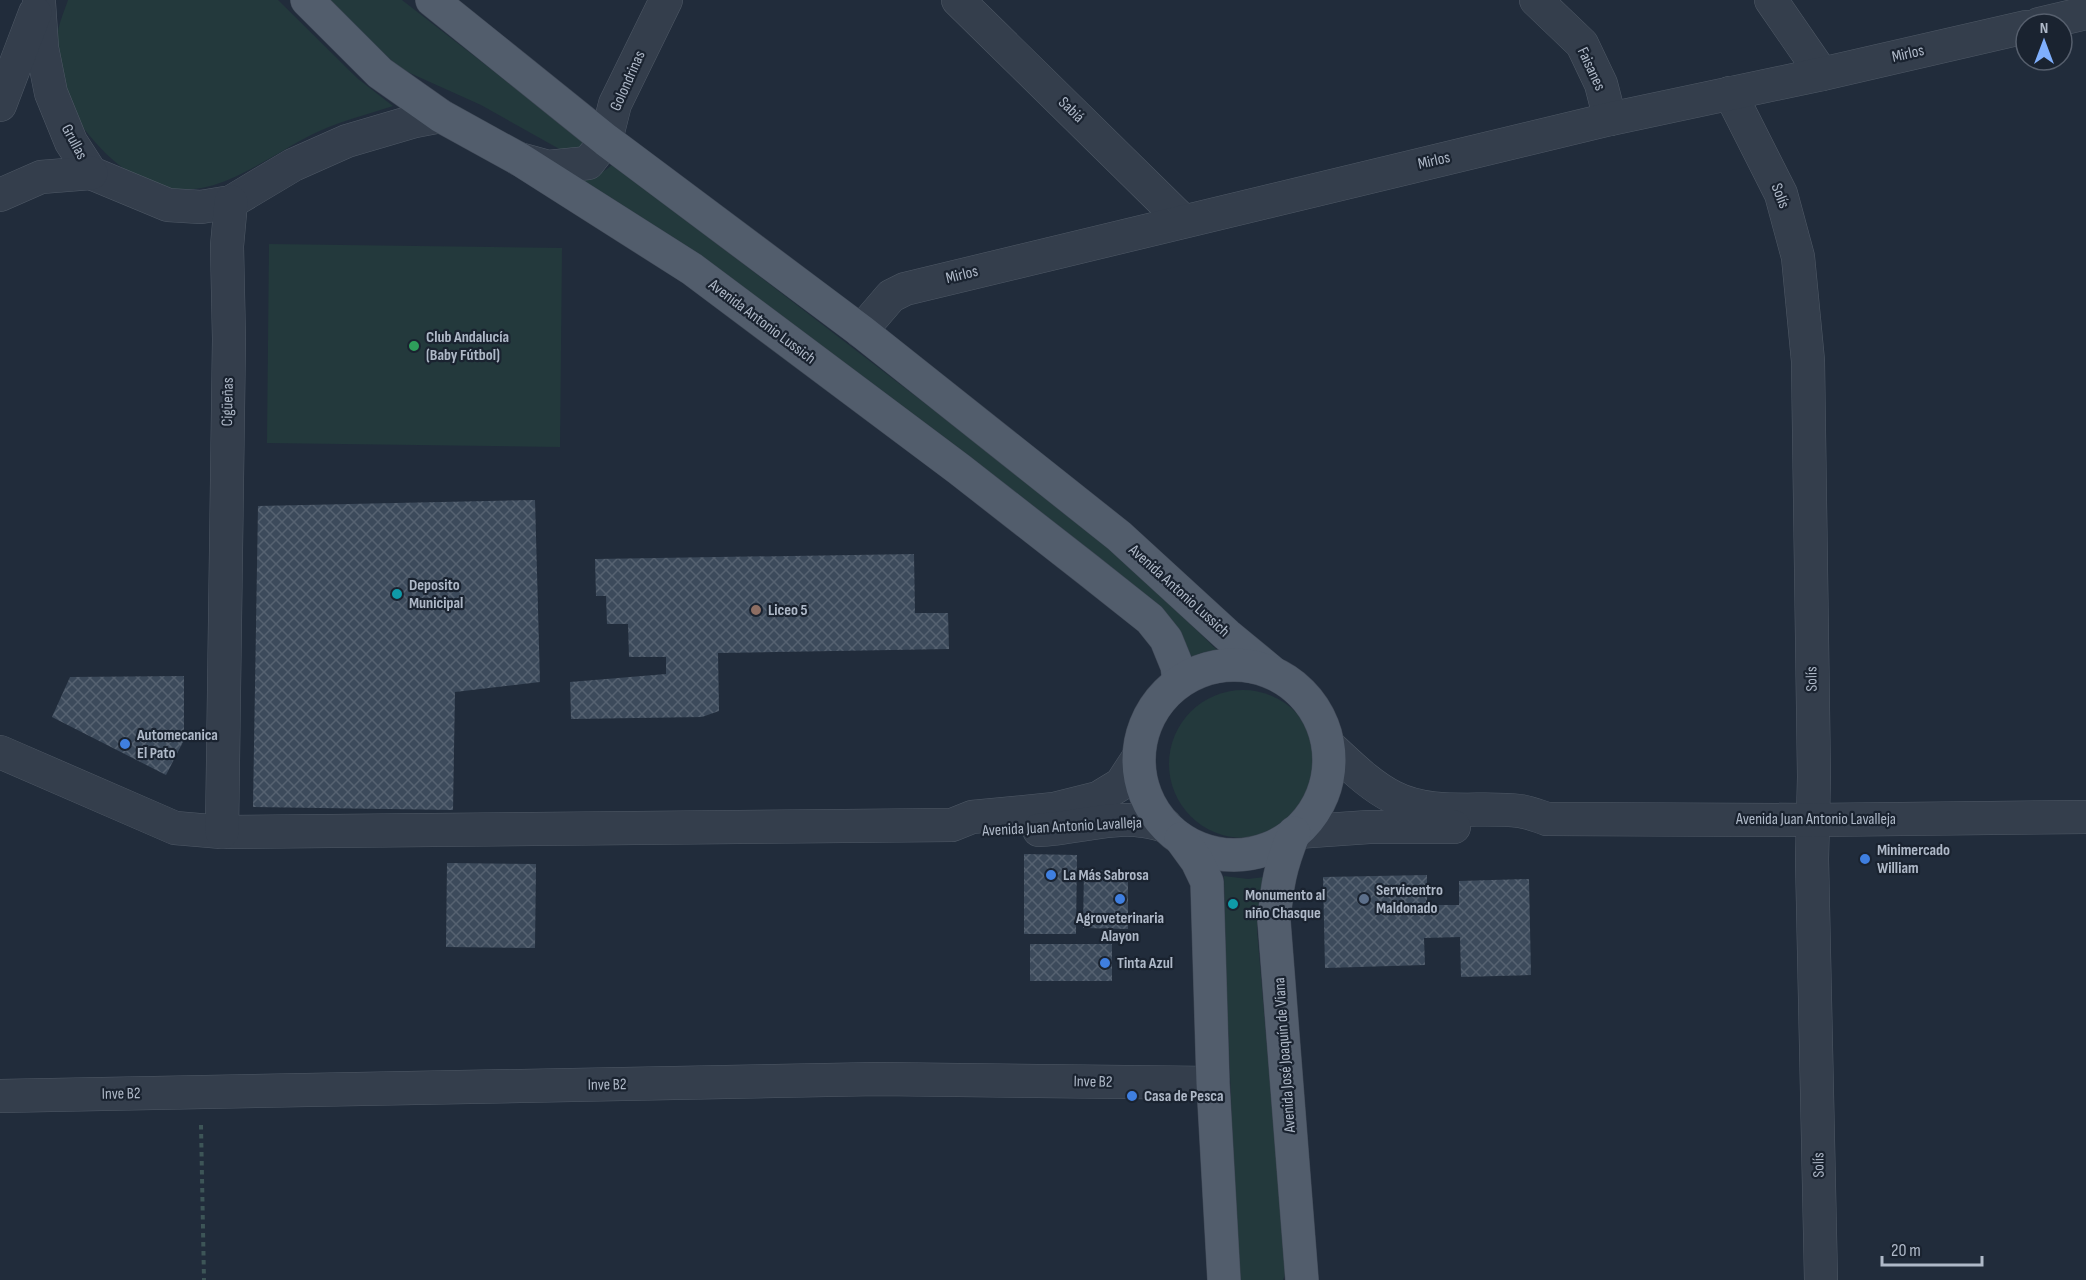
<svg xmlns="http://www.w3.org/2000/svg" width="2086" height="1280" viewBox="0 0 2086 1280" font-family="'Sofia Sans Condensed',sans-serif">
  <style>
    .green { fill: #23393c }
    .building { fill: url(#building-cross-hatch) }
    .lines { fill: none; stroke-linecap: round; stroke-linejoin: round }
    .minor-casing { stroke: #4f5966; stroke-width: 34 }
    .major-casing { stroke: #3e4755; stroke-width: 34 }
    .path { stroke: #3d5557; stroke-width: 4; stroke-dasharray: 4.5 4.5; stroke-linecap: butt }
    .minor { stroke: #343e4c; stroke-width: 33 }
    .major { stroke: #525d6c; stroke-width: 33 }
    .leisure-dot { fill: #2e9e5b; stroke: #1a2330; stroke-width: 2 }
    .culture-dot { fill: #0f9aa8; stroke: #1a2330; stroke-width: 2 }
    .education-dot { fill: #8d6e63; stroke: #1a2330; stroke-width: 2 }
    .shop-dot { fill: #3f7fe0; stroke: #1a2330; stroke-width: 2 }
    .service-dot { fill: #5c6f8a; stroke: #1a2330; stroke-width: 2 }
    .labels { text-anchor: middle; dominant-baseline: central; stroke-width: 4.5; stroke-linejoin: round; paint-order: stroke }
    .street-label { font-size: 16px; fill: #afb9c8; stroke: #1a2330 }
    .poi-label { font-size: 16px; font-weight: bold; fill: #afb9c8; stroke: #1a2330; text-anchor: start }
  </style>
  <defs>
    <pattern id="building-cross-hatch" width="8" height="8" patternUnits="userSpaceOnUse" patternTransform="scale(1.5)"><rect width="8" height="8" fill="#3c4a5b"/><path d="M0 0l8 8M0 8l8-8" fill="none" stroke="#566271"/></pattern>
  </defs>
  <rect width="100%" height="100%" fill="#212c3b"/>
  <g class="green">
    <path d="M68,0h210l79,78 36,28c-27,9 -57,16 -82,29 -30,15 -66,41 -97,50 -55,16 -96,-13 -129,-55 -16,-19 -28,-66 -28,-90 0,-13 7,-28 11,-40z"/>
    <polygon points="329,0 402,0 585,142 582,150 570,155 481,105 401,69 361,32"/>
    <path d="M613,164l498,382 107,105 -25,8 -10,-20 -608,-461c19,-1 24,-2 38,-14z"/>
    <polygon points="269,244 562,248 560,447 267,443"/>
    <circle cx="1243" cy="764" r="74"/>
    <polygon points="1224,876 1248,879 1264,877 1259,899 1257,930 1286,1272 1283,1280 1240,1280 1238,1274 1226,974"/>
  </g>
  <g class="building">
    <polygon points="535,500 540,682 455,692 453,810 253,807 258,506"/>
    <polygon points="914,554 915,613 948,613 949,649 718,653 719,711 702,717 571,719 570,682 666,674 666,657 629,657 628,624 607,624 606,596 596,596 595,559"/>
    <polygon points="184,676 184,740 166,775 52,717 70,677"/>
    <polygon points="1024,854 1077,855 1076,934 1024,934"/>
    <polygon points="447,863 536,864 535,948 446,947"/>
    <polygon points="1084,870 1128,871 1128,929 1083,928"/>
    <polygon points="1427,875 1427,905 1459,905 1459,881 1529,879 1531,975 1461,977 1460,937 1424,938 1425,965 1325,968 1323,877"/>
    <rect x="1030" y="944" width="82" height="37"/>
  </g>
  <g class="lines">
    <defs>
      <g id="minor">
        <polyline points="958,0 1183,221"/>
        <polyline points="1536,0 1582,44 1601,84 1610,119"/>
        <polyline points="1771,0 1822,74"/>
        <polyline points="39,3 42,48 51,93 71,142 91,173 168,205 201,207 231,202 293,165 347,141 415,121 441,116"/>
        <polyline points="2039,24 2086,13"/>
        <polyline points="1730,93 1781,194 1798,257 1808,361 1814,777 1812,859 1821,1280"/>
        <polyline points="0,105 35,13"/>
        <polyline points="519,159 548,167 588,163 606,140 615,104 666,0"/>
        <polyline points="0,195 41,177 91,173"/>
        <polyline points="861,331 891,296 905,289 1610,119 1822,74 2026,27"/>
        <path d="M1329,746c20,18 40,39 64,51 39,20 86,9 127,14 9,1 18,5 27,8l266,1 273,-3"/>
        <polyline points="0,752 175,828 222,832 952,825 972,817 1054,809 1098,798 1121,784 1138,758"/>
        <path d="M1039,830c33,-1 72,-14 104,-9 8,1 15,3 23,5"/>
        <polyline points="222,832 229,339 227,246 231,202"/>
        <polyline points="1297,832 1369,827 1454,827"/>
        <polyline points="0,1096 878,1079 1213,1083"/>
      </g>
      <g id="major">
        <polyline points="307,0 380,73 441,116 519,159 692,269 959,469 1087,569 1150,619 1166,639 1177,666 1179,682"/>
        <polyline points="432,0 606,140 861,331 1119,536 1227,635 1273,673"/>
        <circle cx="1234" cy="760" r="95"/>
        <path d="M1294,833c-14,34 -17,52 -20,88l28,359"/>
        <polyline points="1181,839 1197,861 1207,882 1213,1083 1224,1280"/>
      </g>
    </defs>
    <use href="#minor" class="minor-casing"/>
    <use href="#major" class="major-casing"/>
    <polyline class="path" points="201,1125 204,1280"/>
    <use href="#minor" class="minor"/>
    <use href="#major" class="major"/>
  </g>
  <circle class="leisure-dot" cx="414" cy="346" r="6"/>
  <g class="culture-dot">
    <circle cx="397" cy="594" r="6"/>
    <circle cx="1233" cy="904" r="6"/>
  </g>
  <circle class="education-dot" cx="756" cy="610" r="6"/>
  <g class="shop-dot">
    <circle cx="125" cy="744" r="6"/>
    <circle cx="1865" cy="859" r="6"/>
    <circle cx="1051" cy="875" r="6"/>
    <circle cx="1120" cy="899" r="6"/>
    <circle cx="1105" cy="963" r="6"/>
    <circle cx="1132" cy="1096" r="6"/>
  </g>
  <circle class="service-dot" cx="1364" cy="899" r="6"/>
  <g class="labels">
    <g class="street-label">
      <text transform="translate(1908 54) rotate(-13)">Mirlos</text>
      <text transform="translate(1591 69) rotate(65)">Faisanes</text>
      <text transform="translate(628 81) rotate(-66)">Golondrinas</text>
      <text transform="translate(1071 110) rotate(44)">Sabiá</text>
      <text transform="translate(74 142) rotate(62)">Grullas</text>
      <text transform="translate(1434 161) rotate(-13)">Mirlos</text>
      <text transform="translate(1780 196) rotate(69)">Solís</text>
      <text transform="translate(962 275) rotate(-14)">Mirlos</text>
      <text transform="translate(762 322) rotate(37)">Avenida Antonio Lussich</text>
      <text transform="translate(228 402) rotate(-89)">Cigüeñas</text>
      <text transform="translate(1179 591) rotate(42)">Avenida Antonio Lussich</text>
      <text transform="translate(1812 679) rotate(-91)">Solís</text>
      <text x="1816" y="819">Avenida Juan Antonio Lavalleja</text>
      <text transform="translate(1062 827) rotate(-3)">Avenida Juan Antonio Lavalleja</text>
      <text transform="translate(1285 1055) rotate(-94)">Avenida José Joaquín de Viana</text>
      <text transform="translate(1093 1082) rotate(1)">Inve B2</text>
      <text transform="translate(607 1085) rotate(-1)">Inve B2</text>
      <text transform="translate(121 1094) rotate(-1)">Inve B2</text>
      <text transform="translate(1819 1165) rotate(-91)">Solís</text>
    </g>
    <g class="poi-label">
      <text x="426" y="337">Club Andalucía<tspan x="426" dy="18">(Baby Fútbol)</tspan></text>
      <text x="409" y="585">Deposito<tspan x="409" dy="18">Municipal</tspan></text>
      <text x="768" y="610">Liceo 5</text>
      <text x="137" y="735">Automecanica<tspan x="137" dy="18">El Pato</tspan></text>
      <text x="1877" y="850">Minimercado<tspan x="1877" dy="18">William</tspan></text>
      <text x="1063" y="875">La Más Sabrosa</text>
      <text x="1376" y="890">Servicentro<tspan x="1376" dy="18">Maldonado</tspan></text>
      <text x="1245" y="895">Monumento al<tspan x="1245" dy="18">niño Chasque</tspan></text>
      <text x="1120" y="918" text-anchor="middle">Agroveterinaria<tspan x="1120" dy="18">Alayon</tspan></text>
      <text x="1117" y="963">Tinta Azul</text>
      <text x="1144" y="1096">Casa de Pesca</text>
    </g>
  </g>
  <g transform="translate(2044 42)"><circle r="28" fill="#1a2330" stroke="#565f6d" stroke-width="1.5"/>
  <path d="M0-4.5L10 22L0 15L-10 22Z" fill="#7faffd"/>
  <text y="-9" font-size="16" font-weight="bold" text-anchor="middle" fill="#afb9c8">N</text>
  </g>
  <path d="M1882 1256v9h100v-9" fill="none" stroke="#afb9c8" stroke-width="3"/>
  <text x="1891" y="1256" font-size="18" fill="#afb9c8" stroke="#1a2330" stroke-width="4.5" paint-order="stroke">20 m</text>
</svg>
